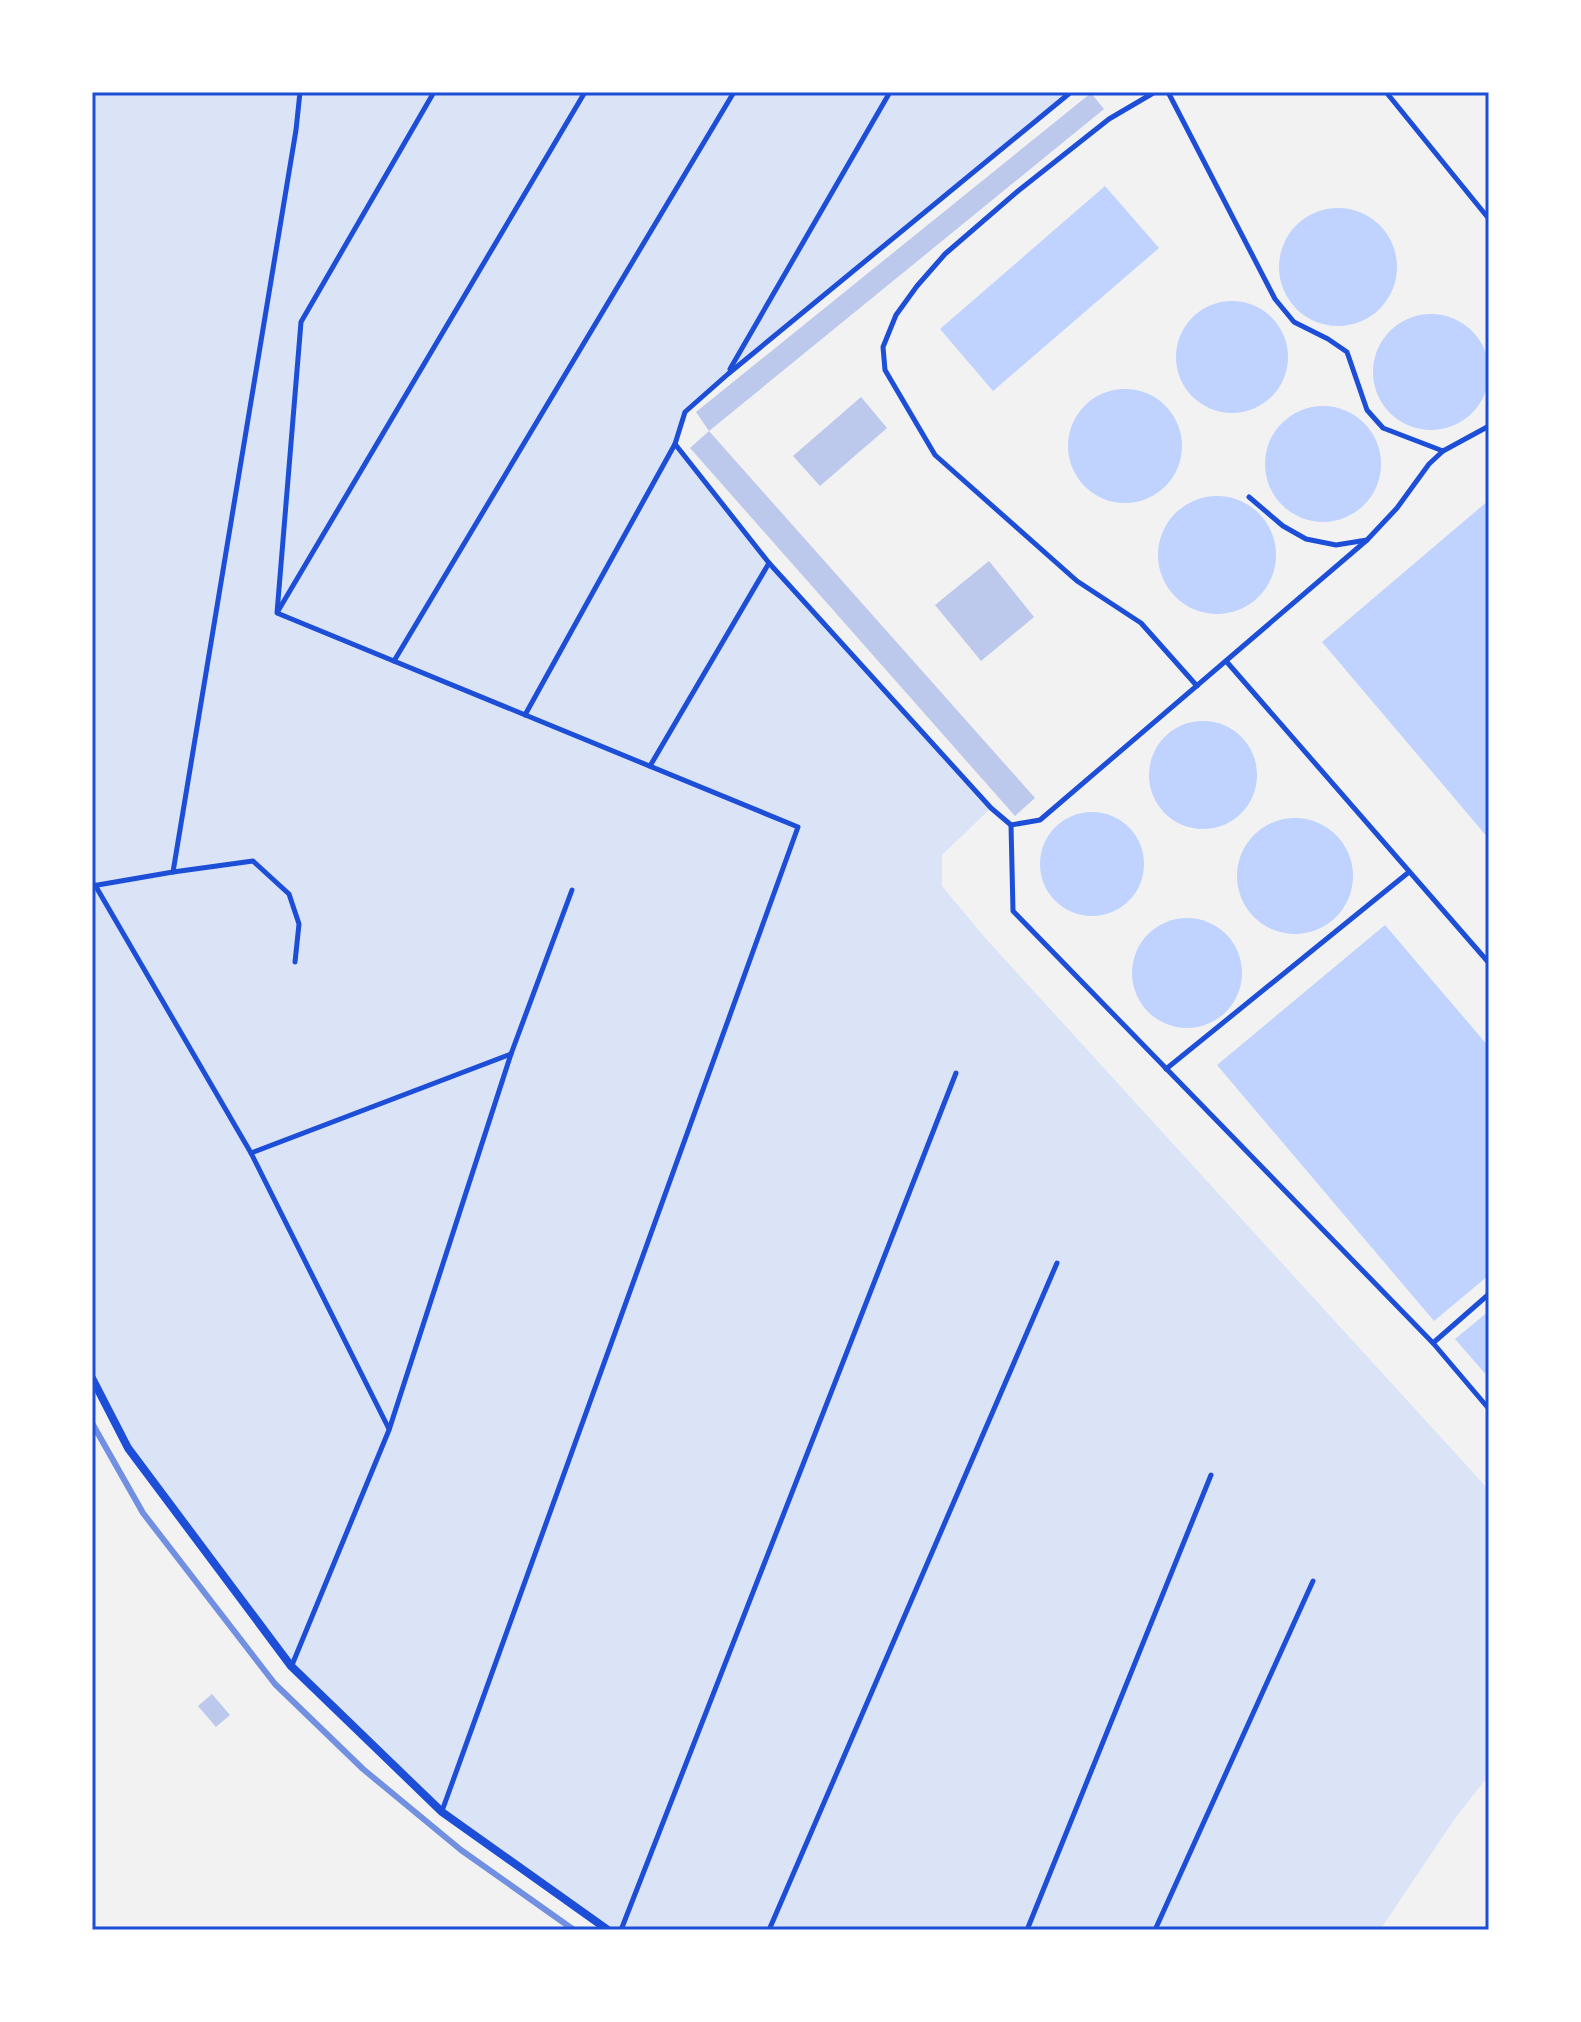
<svg xmlns="http://www.w3.org/2000/svg" width="1581" height="2022" viewBox="0 0 1581 2022" font-family="Literata,serif">
  <style>
    .green { fill: #dbe4f7 }
    .water { fill: #bfd3fe }
    .building { fill: #bdc9ec }
    .lines { fill: none; stroke-linecap: round; stroke-linejoin: round }
    .service { stroke: #1d4ed8; stroke-width: 5 }
    .minor { stroke: #1d4ed8; stroke-width: 8 }
    .rail { stroke: #7290e2; stroke-width: 6 }
    .neatline { fill: none; stroke: #1d4ed8; stroke-width: 3 }
  </style>
  <rect width="100%" height="100%" fill="#f2f2f2"/>
  <polygon class="green" points="92,92 1071,92 685,412 675,444 769,563 991,808 942,855 942,886 988,941 1489,1490 1489,1775 1456,1817 1380,1930 608,1930 442,1812 291,1666 128,1448 92,1378"/>
  <g class="water">
    <polygon points="1105,186 1159,248 993,391 940,329"/>
    <circle cx="1338" cy="267" r="59"/>
    <circle cx="1232" cy="357" r="56"/>
    <circle cx="1431" cy="372" r="58"/>
    <circle cx="1125" cy="446" r="57"/>
    <circle cx="1323" cy="464" r="58"/>
    <circle cx="1217" cy="555" r="59"/>
    <polygon points="1489,500 1489,839 1322,642"/>
    <circle cx="1203" cy="775" r="54"/>
    <circle cx="1092" cy="864" r="52"/>
    <circle cx="1295" cy="876" r="58"/>
    <circle cx="1187" cy="973" r="55"/>
    <polygon points="1385,925 1489,1047 1489,1275 1434,1321 1217,1065"/>
    <polygon points="1489,1311 1489,1378 1455,1339"/>
  </g>
  <g class="building">
    <polygon points="1091,93 1104,109 709,431 696,412"/>
    <polygon points="861,397 887,428 820,486 793,456"/>
    <polygon points="709,431 1035,798 1015,816 690,448"/>
    <polygon points="989,561 1034,617 981,661 935,605"/>
    <polygon points="212,1694 230,1715 216,1727 198,1706"/>
  </g>
  <g class="lines">
    <g class="service">
      <polyline points="434,92 301,322 277,613 798,827 442,1811"/>
      <polyline points="1071,92 728,374 685,412 675,444 769,563 991,808 1011,825 1040,820 1367,540"/>
      <polyline points="1155,92 1109,119 1018,191 945,254 917,286 896,315 883,347 885,370 935,455 1077,581 1141,623 1197,686"/>
      <polyline points="1168,92 1275,299 1294,322 1328,339 1347,352 1367,410 1383,428 1443,451 1489,426"/>
      <polyline points="1386,92 1489,219"/>
      <polyline points="730,369 890,92"/>
      <polyline points="1249,497 1283,526 1306,539 1336,545 1367,540 1397,508 1429,464 1443,451"/>
      <polyline points="278,611 585,92"/>
      <polyline points="394,661 734,92"/>
      <polyline points="1226,661 1489,963"/>
      <polyline points="525,715 675,444"/>
      <polyline points="650,766 769,563"/>
      <polyline points="1011,825 1013,911 1433,1343 1489,1294"/>
      <polyline points="173,872 253,861 289,894 299,924 295,962"/>
      <polyline points="95,885 251,1153 389,1429"/>
      <polyline points="92,886 173,872 296,130 300,92"/>
      <polyline points="1166,1069 1409,872"/>
      <polyline points="251,1153 511,1054"/>
      <polyline points="1433,1343 1489,1409"/>
      <polyline points="292,1665 389,1430 511,1054 572,890"/>
      <polyline points="621,1930 956,1073"/>
      <polyline points="769,1930 1057,1263"/>
      <polyline points="1027,1930 1211,1475"/>
      <polyline points="1155,1930 1313,1581"/>
    </g>
    <polyline class="minor" points="92,1378 128,1448 291,1666 442,1812 608,1930"/>
    <polyline class="rail" points="92,1423 143,1513 275,1684 363,1769 461,1850 574,1930"/>
  </g>
  <rect width="1581" height="2022" fill="none" stroke="#ffffff" stroke-width="188"/>
  <rect x="94" y="94" width="1393" height="1834" class="neatline"/>
</svg>
